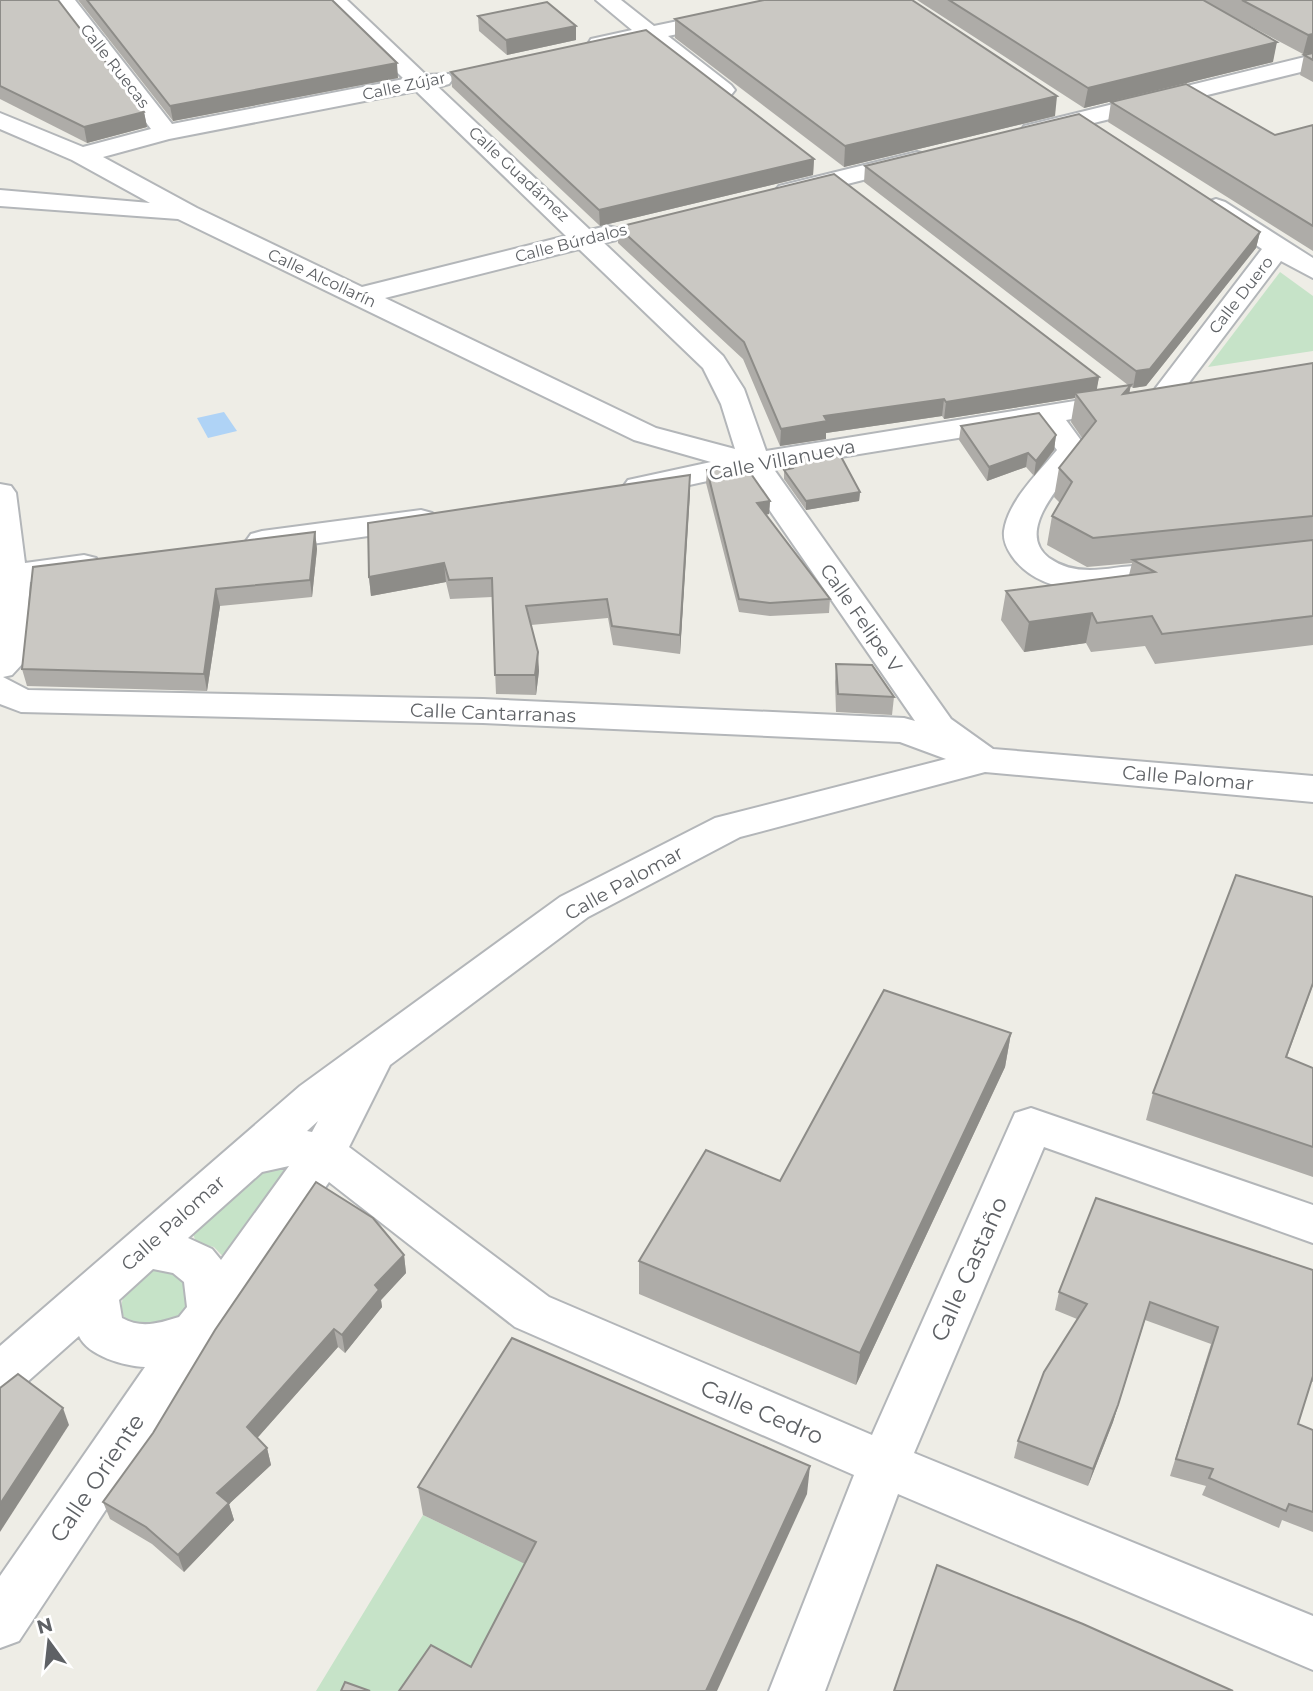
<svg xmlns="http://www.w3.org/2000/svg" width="1313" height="1691" viewBox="0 0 1313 1691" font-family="Montserrat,sans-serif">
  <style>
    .green { fill: #c6e3c8 }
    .water { fill: #afd3f6 }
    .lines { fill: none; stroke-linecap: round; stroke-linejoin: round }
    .street-casing { stroke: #b3b6b9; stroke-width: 4 }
    .street { fill: #fff; fill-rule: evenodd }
    .wall { fill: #aeaca8 }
    .shaded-wall { fill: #8d8c88 }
    .building { fill: #cac8c3; stroke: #8d8c88; stroke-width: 2 }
    .labels { text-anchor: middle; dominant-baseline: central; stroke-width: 6; stroke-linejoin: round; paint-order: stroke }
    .far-street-label { font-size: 16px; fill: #5e6165; stroke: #fff }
    .street-label { font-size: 19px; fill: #5e6165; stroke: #fff }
    .near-street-label { font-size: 23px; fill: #5e6165; stroke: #fff }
  </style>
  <rect width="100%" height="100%" fill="#eeede6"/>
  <g class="green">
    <polygon points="1280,272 1313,296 1313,351 1208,367"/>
    <polygon points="305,1153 233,1267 214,1247 196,1243 193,1233 235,1181"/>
    <path d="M166,1266l34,23 -23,40 -49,-4c-19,-30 9,-52 38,-59z"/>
    <polygon points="423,1515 500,1552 543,1562 476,1691 316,1691"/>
  </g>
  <polygon class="water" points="224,412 237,431 208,438 197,418"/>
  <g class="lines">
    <defs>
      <g id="street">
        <path d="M53,0h22l97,124 232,-45 -81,-79h24l79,75 23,-1 4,5 -4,5 -11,3 152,143 17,-4 9,2 4,6 -4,6 -12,3 119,113 21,33 22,62 358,-58 11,3 4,6 -4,6 -69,12 22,30c-17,25 -77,79 -39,108 13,9 25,12 41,12 23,0 46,-8 69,-2l5,7 -5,7c-46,11 -117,18 -147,-26 -5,-7 -9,-15 -8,-25 4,-30 35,-59 53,-81l-19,-25 -265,43 178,251 42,30 320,27v26l-328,-30 -245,65 -152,80 -198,148 -41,82 200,150 323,138 143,-322 16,-5 282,97v38l-269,-96 -130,306 399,163v54l-415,-176 -73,197h-56l85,-216 -339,-148 -186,-145 -117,167 -193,292 -19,7v-72l145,-209c-21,-1 -57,-11 -66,-31l-62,55 -17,7v-52l300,-260 260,-189 155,-79 231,-59 -46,-17 -417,-19 -462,-11 -21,-8v-220l11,2 5,7 9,70 59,-8 12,3 4,7 -4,7 -66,10 -6,80 -12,13 -9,2 25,13 455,9 421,19 11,3 -171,-248 -105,23 -11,-2 -5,-7 5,-7 83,-18 -77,-22 -456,-221 -178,-13v-16l150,13 -78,-43 -72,-31v-16l83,34 68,-18zM416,91l150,145 -204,51 -165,-79 -94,-51 66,-18zM579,249l124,119 18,36 14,45 -79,-21 -271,-130zM318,1121l-6,11 -5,-1zM289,1166l-68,94 -9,-11 -24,-11 74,-66zM153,1269l20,4 11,9 3,25 -8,10c-19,6 -38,12 -57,1l-3,-18z"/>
        <polygon points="596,0 621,0 654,26 778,0 820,0 809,7 668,36 731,85 735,90 731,95 715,95 646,41 599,51 591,49 588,44 591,39 632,30"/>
        <polygon points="1313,55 1313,69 1033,138 1024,136 1021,131 1024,126"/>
        <polygon points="917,152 926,154 929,159 926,164 788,199 779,196 775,191 779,186"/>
        <polygon points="1216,199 1225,202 1313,258 1313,278 1281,261 1175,401 1165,404 1155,401 1150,395 1155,389 1262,249 1207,212 1203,207 1207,202"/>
        <polygon points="421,510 432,513 437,520 432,527 262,551 251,548 246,541 251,534 262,531"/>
      </g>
    </defs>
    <use href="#street" class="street-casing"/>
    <use href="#street" class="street"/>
  </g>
  <g class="wall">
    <polygon points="0,0 144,112 147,127 87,143 0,99"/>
    <polygon points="78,0 332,0 398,78 173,121"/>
    <polygon points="917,0 1313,0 1313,82 1300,75 1304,55 1310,54 1303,54 1215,7 1273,62 1084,108"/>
    <polygon points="478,16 576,40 507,55 479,31"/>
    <polygon points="675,19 1055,116 844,167 675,38"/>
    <polygon points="451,72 814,159 813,175 600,226 452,87"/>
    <polygon points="1111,102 1275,135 1313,125 1313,251 1108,122"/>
    <polygon points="865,166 1260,232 1256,248 1146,386 1133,388 1130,386 1129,393 1313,363 1313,645 1155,664 1145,646 1091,652 1086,643 1024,652 1001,620 1006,591 1129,575 1132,563 1087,567 1047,545 1052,516 1060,503 1054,497 1059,468 1082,438 1071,422 1075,398 944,419 942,416 826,433 826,439 780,446 743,359 618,243 618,227 1099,377 1096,390 1128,385 864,182"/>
    <polygon points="961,426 1056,435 1054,450 1034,476 1026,467 987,481 959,440"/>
    <polygon points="789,459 860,492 859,501 806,510 784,479 784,470 789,469"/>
    <polygon points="707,470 733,473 770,501 769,514 766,515 830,599 829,613 770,616 739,612 706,483"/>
    <polygon points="690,475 680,654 613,645 608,618 531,625 539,671 536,695 496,694 492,597 450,599 446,582 371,596 369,577"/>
    <polygon points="315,532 317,549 312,597 220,606 207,691 27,686 22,669"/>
    <polygon points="836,664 894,697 892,715 836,712 835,682"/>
    <polygon points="1313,897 1313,985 1287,1057 1313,1068 1313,1177 1146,1120 1153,1093"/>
    <polygon points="1011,1033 1005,1067 856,1385 639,1294 639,1261 780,1181"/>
    <polygon points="404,1255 406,1273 381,1300 382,1307 345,1353 338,1347 257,1438 267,1448 271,1465 229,1504 234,1520 184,1572 152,1544 110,1519 103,1502"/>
    <polygon points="1313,1270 1313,1382 1311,1381 1298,1424 1313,1430 1313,1532 1282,1520 1279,1528 1202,1495 1206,1486 1170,1476 1211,1344 1145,1320 1113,1422 1088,1486 1014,1458 1018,1441 1077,1319 1055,1310 1059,1292"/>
    <polygon points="418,1487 807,1494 525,1564 423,1515"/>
  </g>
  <g class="shaded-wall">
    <polygon points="576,26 576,40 507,55 506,40"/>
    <polygon points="1313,34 1313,53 1303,54 1308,35"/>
    <polygon points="1277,42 1273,62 1084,108 1088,88"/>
    <polygon points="397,63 398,78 173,121 170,106"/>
    <polygon points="1057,96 1055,116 844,167 845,146"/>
    <polygon points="144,112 147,127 87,143 84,127"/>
    <polygon points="814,159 813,175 600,226 599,210"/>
    <polygon points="1260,232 1256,248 1146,386 1133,388 1136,371"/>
    <polygon points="1099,377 1096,394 1075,393 1075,398 944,419 946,402"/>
    <polygon points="1131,385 1125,413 1123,394"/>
    <polygon points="944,399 942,416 826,433 826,439 780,446 781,429 824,416"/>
    <polygon points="1056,435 1054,450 1034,476 1036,461"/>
    <polygon points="1028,453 1026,467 987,481 989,467"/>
    <polygon points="690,475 690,494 680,654 680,635"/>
    <polygon points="860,492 859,501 806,510 806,501"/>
    <polygon points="770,501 769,514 756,516 757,503"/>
    <polygon points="315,532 317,549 312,597 310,580"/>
    <polygon points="444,563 446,582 371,596 369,577"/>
    <polygon points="216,589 220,606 207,691 204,674"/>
    <polygon points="1092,613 1086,643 1024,652 1029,622"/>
    <polygon points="538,652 539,671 536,695 535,675"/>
    <polygon points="1011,1033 1005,1067 856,1385 860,1353"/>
    <polygon points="404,1255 406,1273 381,1300 382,1307 345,1353 342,1335 375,1285"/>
    <polygon points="1150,1302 1113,1422 1088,1486 1093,1469"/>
    <polygon points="334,1329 338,1347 252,1444 247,1427"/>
    <polygon points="63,1408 69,1425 0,1532 0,1504"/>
    <polygon points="267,1448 271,1465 229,1504 234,1520 184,1572 178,1555 217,1493"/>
    <polygon points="810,1466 807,1494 717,1691 706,1691"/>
  </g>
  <g class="building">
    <polygon points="0,0 58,0 144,112 84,127 0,86"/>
    <polygon points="87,0 332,0 397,63 170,106"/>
    <polygon points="764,0 912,0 1057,96 845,146 675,19"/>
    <polygon points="949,0 1203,0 1277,42 1088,88"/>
    <polygon points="1242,0 1313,0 1313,34 1308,35"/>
    <polygon points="547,2 576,26 506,40 478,16"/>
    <polygon points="646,30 814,159 599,210 451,72"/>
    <polygon points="1313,53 1313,60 1304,55"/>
    <polygon points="1186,84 1275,135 1313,125 1313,226 1111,102"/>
    <polygon points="1079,114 1260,232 1150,369 1136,371 865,166"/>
    <polygon points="834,174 1099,377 946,402 944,399 824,416 827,421 781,429 744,342 618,227"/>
    <polygon points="1313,363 1313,516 1093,538 1052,516 1072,482 1059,468 1096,421 1075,393 1131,385 1123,394"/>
    <polygon points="1039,413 1056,435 1036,461 1028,453 989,467 961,426"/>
    <polygon points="838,451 860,492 806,501 784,470 793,468 789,459"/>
    <polygon points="727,466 733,473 749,471 770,501 757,503 830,599 770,603 739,599 707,470"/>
    <polygon points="690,475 680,635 612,626 607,599 526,606 538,652 535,675 495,675 492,578 449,580 444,563 369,577 368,523"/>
    <polygon points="315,532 310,580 216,589 204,674 22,669 33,567"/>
    <polygon points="1313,540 1313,616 1162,634 1152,616 1097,623 1092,613 1029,622 1006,591 1155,572 1133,560"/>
    <polygon points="836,664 872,665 894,697 838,694"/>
    <polygon points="1236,875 1313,897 1313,983 1286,1057 1313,1068 1313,1147 1153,1093"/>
    <polygon points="884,990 1011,1033 860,1353 639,1261 706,1150 780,1181"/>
    <polygon points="316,1182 373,1218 404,1255 375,1285 379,1290 342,1335 334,1329 247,1427 267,1448 217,1493 229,1503 178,1555 146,1527 103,1502 153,1433 215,1330"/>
    <polygon points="1096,1198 1313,1270 1313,1376 1298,1424 1313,1430 1313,1512 1289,1504 1286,1511 1209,1478 1213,1469 1176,1459 1218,1327 1150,1302 1118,1405 1093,1469 1018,1441 1044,1372 1087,1304 1059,1292"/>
    <polygon points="512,1338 810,1466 706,1691 399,1691 431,1645 471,1667 536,1542 418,1487"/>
    <polygon points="18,1374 63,1408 0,1504 0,1388"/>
    <polygon points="937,1565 1083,1624 1233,1691 894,1691"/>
    <polygon points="345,1682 370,1691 341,1691"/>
  </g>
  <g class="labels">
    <g class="far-street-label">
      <text transform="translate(115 66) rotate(52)">Calle Ruecas</text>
      <text transform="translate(404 86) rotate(-12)">Calle Zújar</text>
      <text transform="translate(519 174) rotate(43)">Calle Guadámez</text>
      <text transform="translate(571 243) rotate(-14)">Calle Búrdalos</text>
      <text transform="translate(322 278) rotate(25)">Calle Alcollarín</text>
      <text transform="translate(1241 295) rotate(-52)">Calle Duero</text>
    </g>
    <g class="street-label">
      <text transform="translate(782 460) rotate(-11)">Calle Villanueva</text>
      <text transform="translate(861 618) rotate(55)">Calle Felipe V</text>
      <text transform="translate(493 713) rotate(2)">Calle Cantarranas</text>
      <text transform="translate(1188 778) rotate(5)">Calle Palomar</text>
      <text transform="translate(624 883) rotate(-29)">Calle Palomar</text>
      <text transform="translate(173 1223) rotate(-42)">Calle Palomar</text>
    </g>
    <g class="near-street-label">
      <text transform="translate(969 1269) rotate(-66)">Calle Castaño</text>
      <text transform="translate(762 1412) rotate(23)">Calle Cedro</text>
      <text transform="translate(97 1478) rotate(-56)">Calle Oriente</text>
    </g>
  </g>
  <g transform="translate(49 1642) rotate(345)" stroke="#ffffff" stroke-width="5" paint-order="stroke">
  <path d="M0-5L12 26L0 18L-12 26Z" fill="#5e6165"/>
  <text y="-10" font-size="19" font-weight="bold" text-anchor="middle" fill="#5e6165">N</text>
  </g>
</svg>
